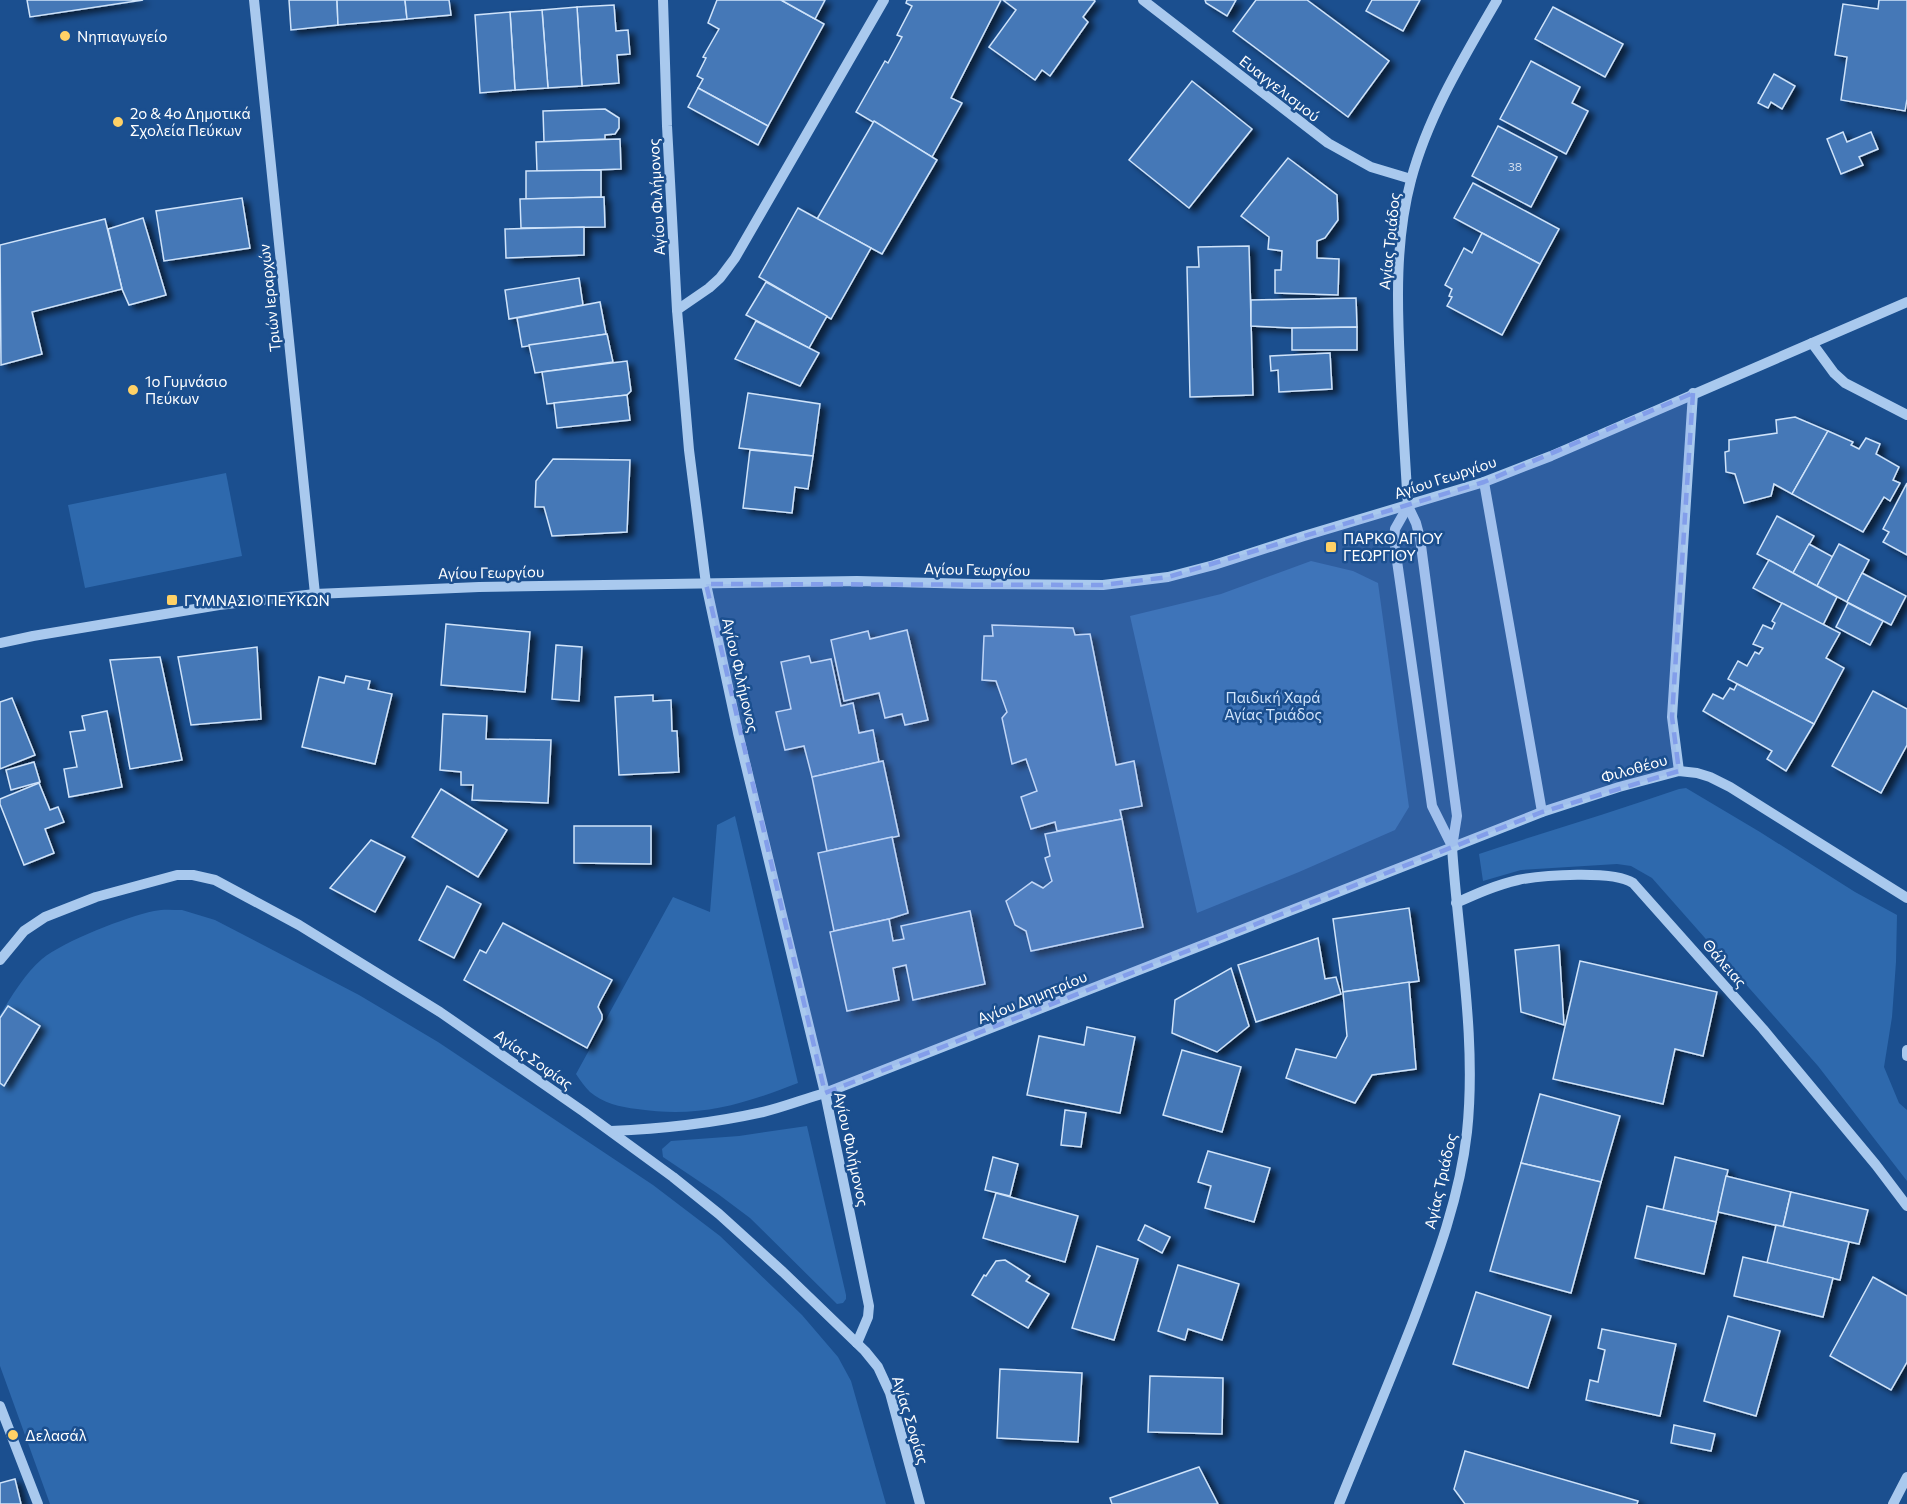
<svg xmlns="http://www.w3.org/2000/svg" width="1907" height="1504" viewBox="0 0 1907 1504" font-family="Commissioner,sans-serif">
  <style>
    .green { fill: #2e69ad }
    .building { fill: #4478b7; stroke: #cfe3fa; stroke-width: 1.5; filter: url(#shadow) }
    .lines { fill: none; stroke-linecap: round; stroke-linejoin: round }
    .minor { stroke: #a9c9ee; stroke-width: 10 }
    .marked { fill: #839eea; fill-opacity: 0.2; stroke: #839eea; stroke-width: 4.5; stroke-dasharray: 12 8; stroke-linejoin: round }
    .poi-dot { fill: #ffd166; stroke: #1b4f8f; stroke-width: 2 }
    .labels { text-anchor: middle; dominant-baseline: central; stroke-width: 5; stroke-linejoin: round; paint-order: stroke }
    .number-label { font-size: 12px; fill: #d0dded }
    .poi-label { font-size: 15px; fill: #fff; stroke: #1b4f8f; text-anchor: start }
    .street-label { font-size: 15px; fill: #fff; stroke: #1b4f8f }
    .park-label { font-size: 15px; fill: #cfe3fa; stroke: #1b4f8f }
  </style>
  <defs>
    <filter id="shadow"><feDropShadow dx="6" dy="4" stdDeviation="3" flood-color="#0009"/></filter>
  </defs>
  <rect width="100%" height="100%" fill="#1b4f8f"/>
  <g class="green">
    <polygon points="226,473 242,556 85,588 68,505"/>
    <polygon points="1311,561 1353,571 1378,583 1409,807 1395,830 1299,872 1197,913 1130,616 1221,594"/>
    <path d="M1686,788l74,44 95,60 42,23 -1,47 -4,55 -8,50 15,36 8,7v71l-89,-115 -166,-188 -21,-12 -14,-2 -96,6 -38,11 -4,-27c66,-22 134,-42 200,-65z"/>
    <path d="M735,816l63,267c-57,22 -99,35 -161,26 -17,-2 -34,-6 -47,-17 -5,-5 -10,-12 -14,-18l97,-177 37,15 7,-87z"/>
    <path d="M182,910l33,10 144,75 79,47 215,143 67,51 82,79 36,42 13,24 35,123h-836l-50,-138v-351c11,-18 26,-43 42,-56 22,-18 84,-42 112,-48 9,-2 19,-1 28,-1z"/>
    <polygon points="807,1126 846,1295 846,1299 843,1303 837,1304 750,1218 718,1194 663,1157 662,1149 671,1141 739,1136"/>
  </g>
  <g class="building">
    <polygon points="27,0 143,0 30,17"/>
    <polygon points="289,0 337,0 338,25 291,30"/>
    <polygon points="337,0 405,0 407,19 338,25"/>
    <polygon points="405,0 449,0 451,15 407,19"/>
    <polygon points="717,0 781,0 824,24 768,126 698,88 703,79 697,76 706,58 703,57 719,29 708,23"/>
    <polygon points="781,0 825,0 815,19"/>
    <polygon points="907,0 1001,0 951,98 962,103 932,157 856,112 885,61 888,63 902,37 897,35 912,6 906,3"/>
    <polygon points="1003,0 1094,0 1095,1 1083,17 1088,22 1050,76 1042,70 1035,80 989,47 1016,10"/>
    <polygon points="1205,0 1236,0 1227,16 1206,3"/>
    <polygon points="1256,0 1307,0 1389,61 1348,117 1233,31"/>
    <polygon points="1372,0 1420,0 1403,31 1366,11"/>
    <polygon points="1879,0 1907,0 1907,99 1905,111 1841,100 1847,57 1835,55 1843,4 1878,9"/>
    <polygon points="614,5 616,31 628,30 630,54 617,55 619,83 582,86 577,7"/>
    <polygon points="577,7 582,86 548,88 542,10"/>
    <polygon points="1553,7 1623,44 1605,77 1535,39"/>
    <polygon points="542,10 548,88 515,90 510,12"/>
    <polygon points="510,12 515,90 480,93 475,15"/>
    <polygon points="1531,61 1580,87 1572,103 1588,111 1566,154 1500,119"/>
    <polygon points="1774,74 1795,86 1782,109 1771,102 1768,108 1758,103"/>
    <polygon points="1192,81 1252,129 1189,208 1129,160"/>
    <polygon points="698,88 768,126 758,145 688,107"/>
    <polygon points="605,109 619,118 619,128 615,134 605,135 605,139 544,142 543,111"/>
    <polygon points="874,121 937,160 882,254 817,219"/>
    <polygon points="1498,126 1557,157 1531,207 1472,176"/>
    <polygon points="1843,132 1847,142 1871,132 1878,149 1859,157 1863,165 1841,174 1827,139"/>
    <polygon points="620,139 621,169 537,172 536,142"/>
    <polygon points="1288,158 1337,195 1338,220 1325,238 1317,241 1317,258 1339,259 1338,295 1275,293 1275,270 1281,270 1282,251 1268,249 1269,237 1241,216"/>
    <polygon points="601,170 601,197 526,199 526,171"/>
    <polygon points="1473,183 1559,229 1540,264 1454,218"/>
    <polygon points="604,197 605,227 521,228 520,199"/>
    <polygon points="242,198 250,248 164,261 156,211"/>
    <polygon points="798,208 871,248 831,319 759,277"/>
    <polygon points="143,218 166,295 129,305 122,289 108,229"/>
    <polygon points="105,219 122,289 32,312 42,354 1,365 0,245"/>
    <polygon points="584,227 584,255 506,258 505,229"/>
    <polygon points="1482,233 1540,264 1502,335 1447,306 1452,297 1449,296 1452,289 1445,285 1464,248 1472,253"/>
    <polygon points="1249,246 1253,395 1190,397 1187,267 1199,267 1198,247"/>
    <polygon points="579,278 583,305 509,319 505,290"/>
    <polygon points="766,282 827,316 809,348 746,315"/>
    <polygon points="1356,298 1357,327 1292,328 1251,326 1251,300"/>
    <polygon points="600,302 606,334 522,347 517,318"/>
    <polygon points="756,321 819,353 800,386 735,359"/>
    <polygon points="1357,327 1357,350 1292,350 1292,328"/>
    <polygon points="607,334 613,362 535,373 529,345"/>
    <polygon points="1330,353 1332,389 1279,392 1278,370 1271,371 1270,356"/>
    <polygon points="627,361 631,391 627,395 547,404 542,372"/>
    <polygon points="748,393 820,404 813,456 739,448"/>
    <polygon points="627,395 630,420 557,428 554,403"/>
    <polygon points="1795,417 1828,431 1792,494 1774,484 1771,496 1744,503 1735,474 1726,472 1725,452 1729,451 1729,440 1777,433 1776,420"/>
    <polygon points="1828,431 1853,442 1851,445 1859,449 1866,438 1880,444 1876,454 1899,467 1893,480 1900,483 1890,501 1884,497 1863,532 1792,494"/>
    <polygon points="750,450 813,456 808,489 795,487 792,513 743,508"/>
    <polygon points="553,459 630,460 627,532 552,536 544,507 535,507 536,481"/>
    <polygon points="1907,483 1907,555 1883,542 1889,532 1883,529"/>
    <polygon points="1777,516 1814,536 1793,573 1757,554"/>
    <polygon points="1809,544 1833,557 1817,586 1793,573"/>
    <polygon points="1839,544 1869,560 1847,602 1817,586"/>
    <polygon points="1769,560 1837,597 1823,625 1753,588"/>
    <polygon points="1862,573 1906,596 1891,625 1847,602"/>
    <polygon points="1782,603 1840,633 1826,658 1844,668 1814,724 1728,679 1738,661 1747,666 1755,652 1759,654 1763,648 1753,644 1763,625 1772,629 1775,623 1772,621"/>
    <polygon points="1848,603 1883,621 1870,645 1836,627"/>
    <polygon points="446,624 530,632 525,692 441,685"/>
    <polygon points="992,625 1073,628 1075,635 1090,634 1116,765 1134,761 1142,806 1120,810 1122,819 1057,831 1055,822 1031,829 1021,797 1037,791 1026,759 1012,764 1002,718 1007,712 996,681 982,680 984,636 993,636"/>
    <polygon points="907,630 928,720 905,725 902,714 885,718 879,693 844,701 831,640 868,631 870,639"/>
    <polygon points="556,645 582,647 579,701 552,699"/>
    <polygon points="257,647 261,719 191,725 178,657"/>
    <polygon points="809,656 811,663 831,659 841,706 853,703 859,733 873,730 879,762 812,777 804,746 785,750 776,712 791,709 781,662"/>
    <polygon points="160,657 182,760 130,769 110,660"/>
    <polygon points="346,676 370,681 368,689 392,694 375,764 302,747 319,677 344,683"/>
    <polygon points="1737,684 1814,724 1786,771 1767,759 1772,751 1703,711 1713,694 1723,699 1730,688 1734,690"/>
    <polygon points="1873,691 1907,709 1907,745 1881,793 1832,766"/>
    <polygon points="653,695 653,701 671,700 672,731 677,731 679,772 619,775 615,697"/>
    <polygon points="12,698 35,755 0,769 0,702"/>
    <polygon points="107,711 122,787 69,797 64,769 77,767 70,732 85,730 82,716"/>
    <polygon points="443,714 487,716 486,739 551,740 548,803 472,800 473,785 461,785 461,772 440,770"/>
    <polygon points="883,761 899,836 827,851 812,777"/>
    <polygon points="34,762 40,782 11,790 6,770"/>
    <polygon points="39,783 50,810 58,807 64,822 45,829 54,853 24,865 0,804 0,799"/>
    <polygon points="441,789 507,830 478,877 412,837"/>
    <polygon points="1122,819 1143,927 1031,951 1026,931 1015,925 1006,901 1032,882 1043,888 1052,881 1045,858 1050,856 1045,834"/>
    <polygon points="574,826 651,826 651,864 574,863"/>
    <polygon points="892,837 908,913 889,919 834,931 818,853"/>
    <polygon points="371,840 405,857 375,912 330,888"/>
    <polygon points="447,886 481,904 454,958 419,940"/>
    <polygon points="1409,908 1419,981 1343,992 1333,919"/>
    <polygon points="970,911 985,984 913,1000 906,965 893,968 899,1000 847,1011 830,932 889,919 893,941 904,939 901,926"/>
    <polygon points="503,923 612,980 600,1002 598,1007 602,1015 602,1019 587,1048 464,980 480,950 486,953"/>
    <polygon points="1318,938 1325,979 1336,977 1341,994 1256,1022 1238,965"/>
    <polygon points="1559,945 1564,1025 1521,1012 1515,950"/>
    <polygon points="1580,961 1717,992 1703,1056 1675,1049 1663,1104 1553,1079"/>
    <polygon points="1231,968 1249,1026 1217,1052 1172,1033 1175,1000"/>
    <polygon points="1409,982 1416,1069 1372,1075 1355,1103 1286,1078 1296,1049 1336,1058 1347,1036 1343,992"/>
    <polygon points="8,1006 40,1026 4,1086 0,1083 0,1018"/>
    <polygon points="1087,1027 1135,1037 1120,1113 1027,1095 1039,1036 1084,1045"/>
    <polygon points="1182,1050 1241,1067 1222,1132 1163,1115"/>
    <polygon points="1540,1094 1620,1116 1601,1182 1521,1163"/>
    <polygon points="1065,1110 1086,1113 1081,1147 1061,1145"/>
    <polygon points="1208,1151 1270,1168 1254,1222 1205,1208 1211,1186 1198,1182"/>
    <polygon points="993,1157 1018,1164 1010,1196 985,1190"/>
    <polygon points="1675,1157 1728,1170 1716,1222 1663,1210"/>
    <polygon points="1521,1163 1601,1182 1571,1293 1490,1271"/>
    <polygon points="1726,1176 1791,1192 1783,1227 1718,1212"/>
    <polygon points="1791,1192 1868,1210 1859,1244 1783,1227"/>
    <polygon points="996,1193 1078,1216 1065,1262 983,1238"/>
    <polygon points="1647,1206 1716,1222 1704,1274 1635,1258"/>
    <polygon points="1145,1225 1170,1237 1162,1253 1138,1240"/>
    <polygon points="1776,1225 1849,1242 1840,1280 1767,1263"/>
    <polygon points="1097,1246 1138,1259 1114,1340 1072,1328"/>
    <polygon points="1743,1257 1833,1278 1823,1317 1734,1296"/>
    <polygon points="1005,1260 1030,1276 1026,1281 1049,1294 1028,1328 972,1295 984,1275 986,1276 996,1261"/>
    <polygon points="1178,1265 1239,1284 1222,1340 1188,1329 1185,1340 1158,1331"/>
    <polygon points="1873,1277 1907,1296 1907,1362 1891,1390 1830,1356"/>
    <polygon points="1476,1292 1551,1316 1528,1388 1453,1364"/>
    <polygon points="1728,1316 1780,1331 1756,1416 1704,1401"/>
    <polygon points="1602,1329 1676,1344 1660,1416 1586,1400 1590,1380 1598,1382 1605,1350 1598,1348"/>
    <polygon points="1000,1369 1082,1373 1078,1442 997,1438"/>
    <polygon points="1150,1376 1223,1378 1222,1434 1148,1432"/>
    <polygon points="1674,1425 1715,1434 1711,1451 1671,1443"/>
    <polygon points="1465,1451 1638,1501 1637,1504 1465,1504 1454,1489"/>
    <polygon points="1199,1467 1218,1504 1112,1504 1110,1498"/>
    <polygon points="15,1479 21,1504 0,1504 0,1483"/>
  </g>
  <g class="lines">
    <g class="minor">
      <polyline points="254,0 315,594"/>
      <polyline points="663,0 667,126 677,310 689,450 706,584 738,733 825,1093 869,1306 868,1317 857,1343"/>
      <polyline points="1143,0 1328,143 1371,167 1411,179"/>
      <polyline points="677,310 709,288 720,278 735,258 884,0"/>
      <polyline points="1812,343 1834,373 1845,383 1907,415"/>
      <polyline points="1484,482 1542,812"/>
      <polyline points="1408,506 1395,529 1394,540 1432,806 1452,846"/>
      <polyline points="0,643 33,636 219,605 315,594 479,587 857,581 974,584 1103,585 1168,577 1214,565 1304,536 1484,482 1551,456 1907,302"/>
      <polyline points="1679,771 1672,717 1693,393"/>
      <path d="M1456,903c20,-9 40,-18 62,-23 24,-5 96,-10 115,3l130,146 113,136 31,41"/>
      <polyline points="0,960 24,931 45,917 96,897 177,875 193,875 215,880 299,925 440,1012 584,1112 673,1177 719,1214 783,1272 865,1351 878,1367 890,1393 920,1504"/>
      <polyline points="1907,1050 1907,1056"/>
      <path d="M611,1131c51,-2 102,-8 152,-19 21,-5 41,-13 62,-19l717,-281 77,-25 60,-16 18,2 13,4 20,10 177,111"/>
      <polyline points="0,1406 38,1504"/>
      <path d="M1339,1504c25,-62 51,-123 75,-185 23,-61 46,-123 53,-187 10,-94 -9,-192 -15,-285l5,-31 -37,-278 -4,-15 -8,-17c-3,-47 -6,-94 -8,-141 -3,-61 -5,-125 11,-185 17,-64 53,-123 86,-180"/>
      <polyline points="1893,1504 1907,1477"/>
    </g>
  </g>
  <path class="marked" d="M1693,393l-21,324 7,54 -137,41 -717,281 -119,-509 397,1 65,-8 316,-95z"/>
  <g class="poi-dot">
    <circle cx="65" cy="36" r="6"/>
    <circle cx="118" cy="122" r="6"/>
    <circle cx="133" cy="390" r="6"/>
    <rect x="1325" y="541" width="12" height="12" rx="3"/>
    <rect x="166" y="594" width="12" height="12" rx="3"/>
    <circle cx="13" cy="1435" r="6"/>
  </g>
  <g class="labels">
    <g class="number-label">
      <text x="1515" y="166">38</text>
    </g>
    <g class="poi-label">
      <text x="77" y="36">Νηπιαγωγείο</text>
      <text x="130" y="113">2ο &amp; 4ο Δημοτικά<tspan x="130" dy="17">Σχολεία Πεύκων</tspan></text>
      <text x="145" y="381">1ο Γυμνάσιο<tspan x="145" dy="17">Πεύκων</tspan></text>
      <text x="1343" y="538">ΠΑΡΚΟ ΑΓΙΟΥ<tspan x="1343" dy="17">ΓΕΩΡΓΙΟΥ</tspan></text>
      <text x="184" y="600">ΓΥΜΝΑΣΙΟ ΠΕΥΚΩΝ</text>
      <text x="25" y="1435">Δελασάλ</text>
    </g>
    <g class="street-label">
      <text transform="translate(1280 88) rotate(38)">Ευαγγελισμού</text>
      <text transform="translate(656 197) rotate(-93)">Αγίου Φιλήμονος</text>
      <text transform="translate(1389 241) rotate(-84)">Αγίας Τριάδος</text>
      <text transform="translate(269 298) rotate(-96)">Τριών Ιεραρχών</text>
      <text transform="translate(1445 477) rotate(-18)">Αγίου Γεωργίου</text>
      <text transform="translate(977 569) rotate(1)">Αγίου Γεωργίου</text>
      <text transform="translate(491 572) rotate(-1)">Αγίου Γεωργίου</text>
      <text transform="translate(741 675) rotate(77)">Αγίου Φιλήμονος</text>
      <text transform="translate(1634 768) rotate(-16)">Φιλοθέου</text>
      <text transform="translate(1725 963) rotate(49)">Θάλειας</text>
      <text transform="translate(1032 997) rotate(-22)">Αγίου Δημητρίου</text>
      <text transform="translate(534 1059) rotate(35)">Αγίας Σοφίας</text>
      <text transform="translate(852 1149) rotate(78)">Αγίου Φιλήμονος</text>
      <text transform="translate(1440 1181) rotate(-77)">Αγίας Τριάδος</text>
      <text transform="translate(911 1420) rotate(73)">Αγίας Σοφίας</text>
    </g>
    <g class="park-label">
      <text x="1273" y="697">Παιδική Χαρά<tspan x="1273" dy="17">Αγίας Τριάδος</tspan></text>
    </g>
  </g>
</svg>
